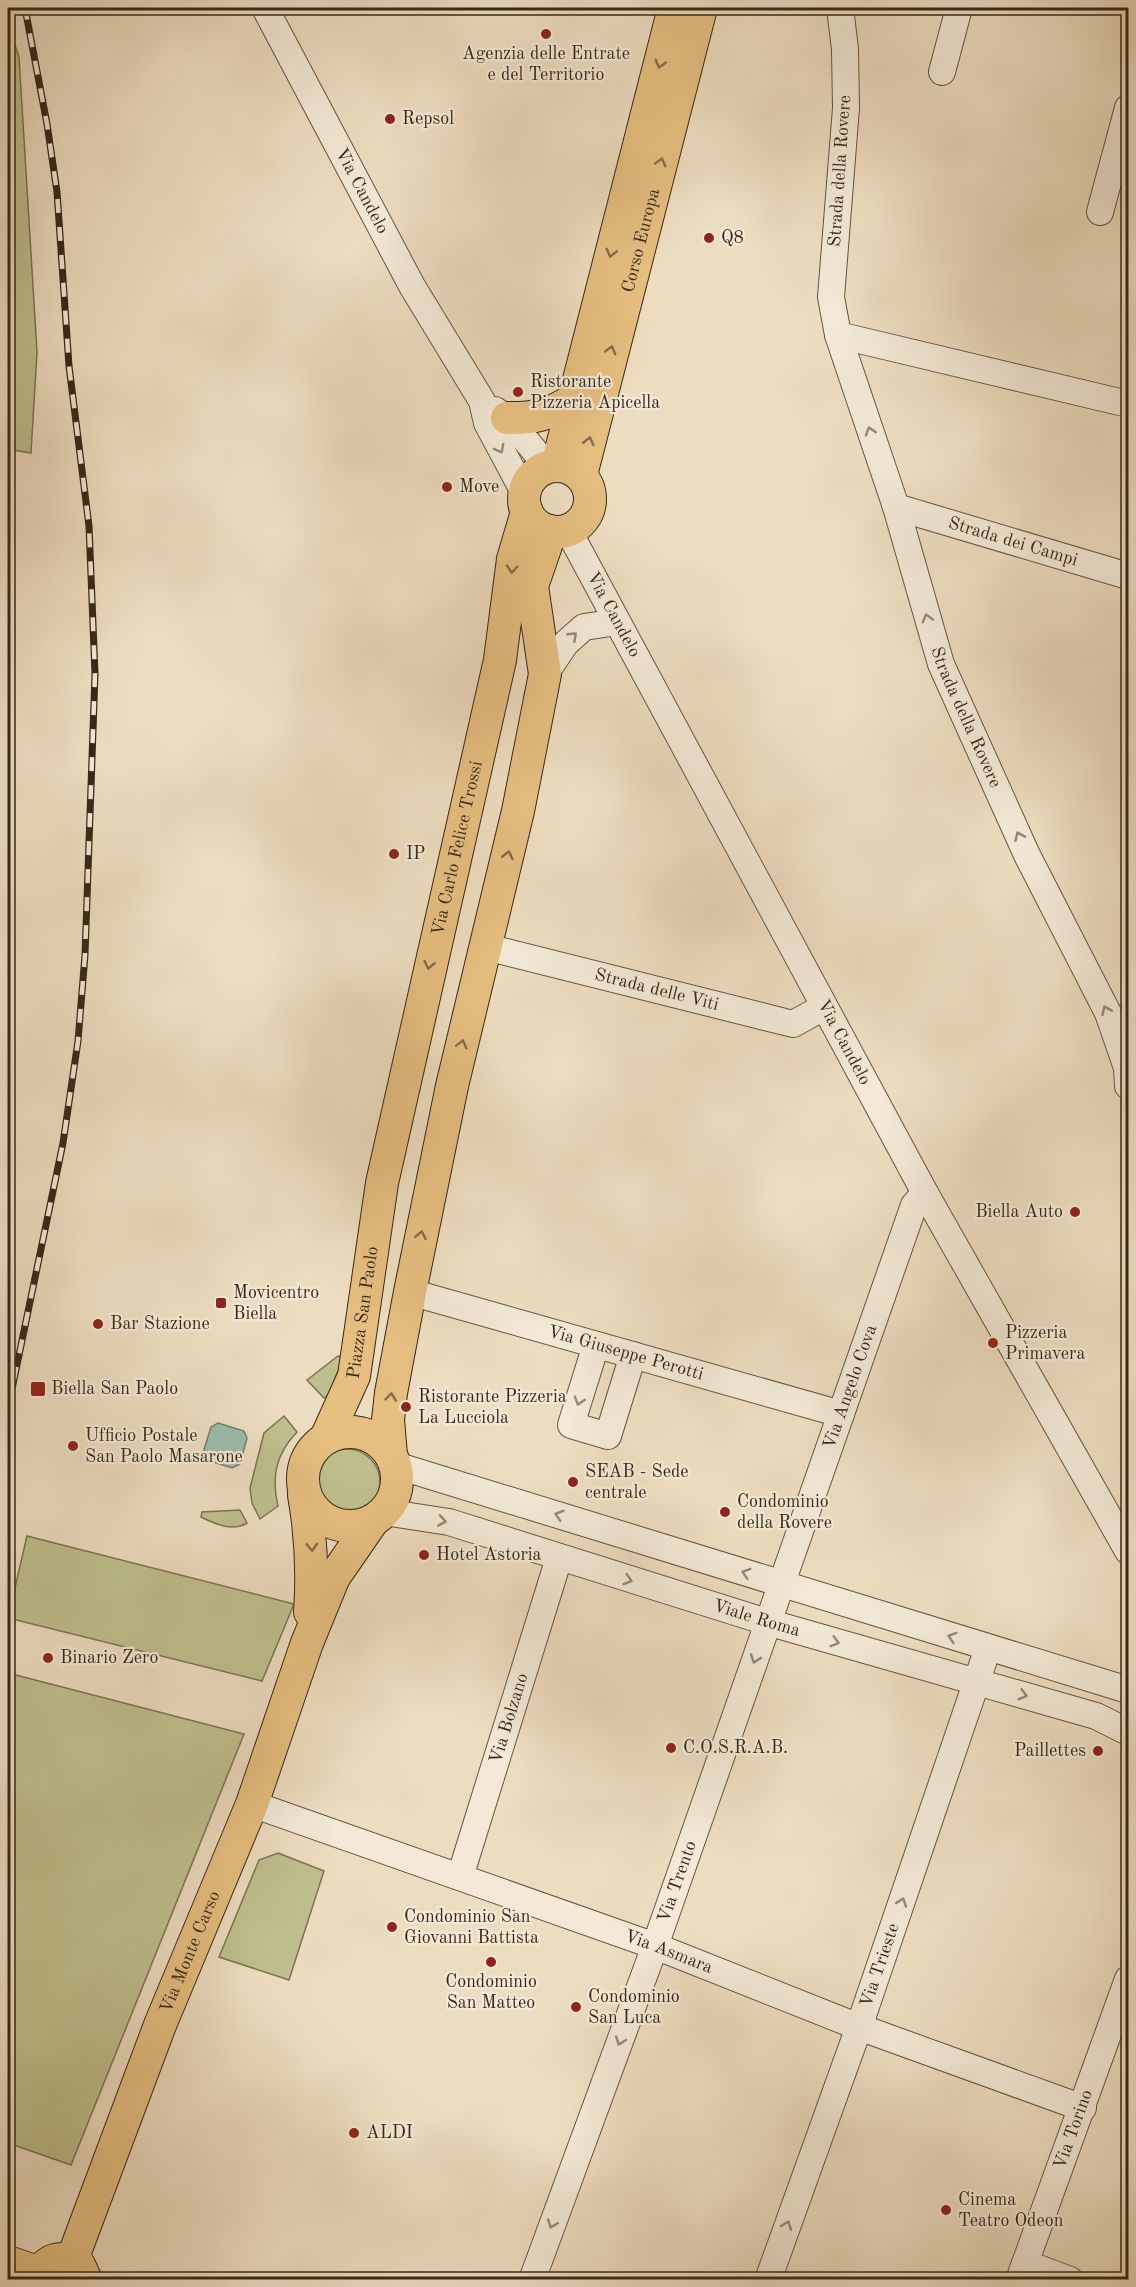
<svg xmlns="http://www.w3.org/2000/svg" width="1136" height="2287" viewBox="0 0 1136 2287" font-family="'Old Standard TT',serif">
  <style>
    .green { fill: #bfbf8d; stroke: #7a7452; stroke-width: 1.5 }
    .water { fill: #9abdac; stroke: #728170; stroke-width: 1.5 }
    .lines { fill: none; stroke-linecap: round; stroke-linejoin: round }
    .minor-casing { stroke: #645541; stroke-width: 28 }
    .major-casing { stroke: #362817; stroke-width: 34 }
    .minor { stroke: #f3e9d6; stroke-width: 26 }
    .major { stroke: #e6be80; stroke-width: 32 }
    .rail-casing { stroke: #362817; stroke-width: 7 }
    .rail { stroke: #f3e9d6; stroke-width: 4.5; stroke-dasharray: 14; stroke-linecap: butt }
    .oneway { stroke: #856c46 }
    .oneway2 { stroke: #948876 }
    .poi-dot { fill: #8f2418; stroke: #f3e9d6; stroke-width: 2 }
    .labels { text-anchor: middle; dominant-baseline: central; stroke-width: 4.5; stroke-linejoin: round; paint-order: stroke }
    .poi-label { font-size: 18px; fill: #362817; stroke: #f3e9d6; text-anchor: start }
    .street-label { font-size: 18px; fill: #362817; stroke: #f3e9d6 }
  </style>
  <rect width="100%" height="100%" fill="#edddc0"/>
  <filter id="stains"><feTurbulence type="fractalNoise" baseFrequency=".00333" numOctaves="4"/><feColorMatrix values="0 0 0 0 .2 0 0 0 0 .09 0 0 0 0 .02 0 0 0 .5 -.17"/></filter>
  <radialGradient id="worn" r=".72"><stop offset=".6" stop-color="#630" stop-opacity="0"/><stop offset="1" stop-color="#630" stop-opacity=".3"/></radialGradient>
  <g class="green">
    <polygon points="8,25 19,57 37,352 31,453 8,449"/>
    <polygon points="338,1356 344,1357 328,1395 324,1398 307,1380"/>
    <path d="M284,1416l13,16c-21,22 -26,45 -19,74l-18,13 -8,-16 -2,-15 14,-55z"/>
    <circle cx="347" cy="1482" r="33"/>
    <path d="M240,1510l7,13c-14,9 -32,1 -46,-6l1,-5z"/>
    <polygon points="27,1536 294,1604 262,1681 8,1618"/>
    <polygon points="8,1673 244,1734 71,2165 8,2143"/>
    <polygon points="278,1853 324,1871 289,1980 219,1957 259,1860"/>
  </g>
  <polygon class="water" points="218,1423 244,1431 247,1438 240,1464 232,1468 207,1460 203,1453 211,1427"/>
  <g class="lines">
    <defs>
      <g id="minor">
        <path id="s1" d="M265,8l147,278 70,115 5,22 38,71"/>
        <path id="s2" d="M840,8l5,41 1,59 -15,189 7,38 58,172 45,157 86,191 81,158 19,55 1,18"/>
        <polyline points="942,72 959,8"/>
        <polyline points="1100,212 1128,108"/>
        <polyline points="838,335 1128,404"/>
        <polyline points="495,410 509,420 548,467"/>
        <path id="s3" d="M896,507l232,69"/>
        <path id="s4" d="M568,530l357,663 203,358"/>
        <polyline points="545,674 566,643 584,627 617,622"/>
        <path id="s5" d="M486,947l307,77 31,-17"/>
        <path id="s6" d="M410,1292l431,122"/>
        <polyline points="596,1345 571,1425 608,1436 633,1355"/>
        <polyline points="395,1465 1128,1690"/>
        <path id="s7" d="M384,1512l65,10 318,100 329,94 32,16"/>
        <path id="s8" d="M252,1804l403,142 204,81 224,81"/>
        <path id="s9" d="M460,1877l99,-319"/>
        <polyline points="1025,2263 1070,2280"/>
        <path id="s10" d="M532,2280l123,-334 259,-741 11,-12"/>
        <path id="s11" d="M768,2280l91,-253 129,-379"/>
        <path id="s12" d="M1019,2280l109,-301"/>
      </g>
      <g id="major">
        <path d="M507,418c26,1 44,-4 66,-18"/>
        <polyline points="557,466 674,8"/>
        <circle cx="557" cy="499" r="33"/>
        <path id="s13" d="M581,475l120,-467"/>
        <circle cx="350" cy="1479" r="47"/>
        <path id="s14" d="M326,1438l28,-62 28,-193 118,-523 13,-101 14,-47"/>
        <polyline points="391,1455 388,1420 391,1393 410,1292 452,1086 518,811 545,674 532,586 551,531"/>
        <path d="M304,1495c7,40 9,76 6,117"/>
        <path id="s15" d="M72,2260l88,-235 92,-221 55,-161 27,-66 38,-55"/>
        <polyline points="8,2262 40,2273"/>
        <path d="M39,2280c4,-22 24,-26 40,-15l7,15"/>
      </g>
    </defs>
    <use href="#minor" class="minor-casing"/>
    <use href="#major" class="major-casing"/>
    <use href="#minor" class="minor"/>
    <use href="#major" class="major"/>
    <defs>
      <polyline id="rail" points="8,1408 63,1143 78,1041 85,955 95,674 89,526 69,366 57,192 47,124 25,8"/>
    </defs>
    <use href="#rail" class="rail-casing"/>
    <use href="#rail" class="rail"/>
  </g>
  <defs><path id="oneway-chevron" d="M-2-3.5L2.5 0L-2 3.5" fill="none" stroke-width="1.6" stroke-linecap="round" stroke-linejoin="round" transform="scale(1.5)"/></defs>
  <g class="oneway">
    <use href="#oneway-chevron" transform="translate(660 64) rotate(105)"/>
    <use href="#oneway-chevron" transform="translate(661 162) rotate(-75)"/>
    <use href="#oneway-chevron" transform="translate(611 253) rotate(104)"/>
    <use href="#oneway-chevron" transform="translate(611 350) rotate(-75)"/>
    <use href="#oneway-chevron" transform="translate(589 441) rotate(-77)"/>
    <use href="#oneway-chevron" transform="translate(512 569) rotate(95)"/>
    <use href="#oneway-chevron" transform="translate(508 855) rotate(-77)"/>
    <use href="#oneway-chevron" transform="translate(429 965) rotate(102)"/>
    <use href="#oneway-chevron" transform="translate(462 1044) rotate(-76)"/>
    <use href="#oneway-chevron" transform="translate(421 1235) rotate(-79)"/>
    <use href="#oneway-chevron" transform="translate(391 1397) rotate(-83)"/>
    <use href="#oneway-chevron" transform="translate(312 1547) rotate(88)"/>
  </g>
  <g class="oneway2">
    <use href="#oneway-chevron" transform="translate(870 431) rotate(-108)"/>
    <use href="#oneway-chevron" transform="translate(500 449) rotate(62)"/>
    <use href="#oneway-chevron" transform="translate(927 618) rotate(-106)"/>
    <use href="#oneway-chevron" transform="translate(573 636) rotate(-43)"/>
    <use href="#oneway-chevron" transform="translate(1019 836) rotate(-114)"/>
    <use href="#oneway-chevron" transform="translate(1106 1010) rotate(-114)"/>
    <use href="#oneway-chevron" transform="translate(579 1401) rotate(107)"/>
    <use href="#oneway-chevron" transform="translate(559 1515) rotate(-163)"/>
    <use href="#oneway-chevron" transform="translate(442 1521) rotate(10)"/>
    <use href="#oneway-chevron" transform="translate(746 1573) rotate(-163)"/>
    <use href="#oneway-chevron" transform="translate(628 1580) rotate(17)"/>
    <use href="#oneway-chevron" transform="translate(952 1637) rotate(-163)"/>
    <use href="#oneway-chevron" transform="translate(835 1642) rotate(16)"/>
    <use href="#oneway-chevron" transform="translate(755 1659) rotate(109)"/>
    <use href="#oneway-chevron" transform="translate(1023 1695) rotate(16)"/>
    <use href="#oneway-chevron" transform="translate(902 1902) rotate(-71)"/>
    <use href="#oneway-chevron" transform="translate(620 2041) rotate(110)"/>
    <use href="#oneway-chevron" transform="translate(552 2224) rotate(110)"/>
    <use href="#oneway-chevron" transform="translate(787 2225) rotate(-70)"/>
  </g>
  <g class="poi-dot">
    <circle cx="546" cy="34" r="6"/>
    <circle cx="390" cy="119" r="6"/>
    <circle cx="709" cy="238" r="6"/>
    <circle cx="518" cy="392" r="6"/>
    <circle cx="447" cy="487" r="6"/>
    <circle cx="394" cy="854" r="6"/>
    <circle cx="1075" cy="1212" r="6"/>
    <rect x="215" y="1297" width="12" height="12" rx="3"/>
    <circle cx="98" cy="1324" r="6"/>
    <circle cx="993" cy="1343" r="6"/>
    <rect x="30" y="1381" width="16" height="16" rx="3"/>
    <circle cx="406" cy="1407" r="6"/>
    <circle cx="73" cy="1446" r="6"/>
    <circle cx="573" cy="1482" r="6"/>
    <circle cx="725" cy="1512" r="6"/>
    <circle cx="424" cy="1555" r="6"/>
    <circle cx="48" cy="1658" r="6"/>
    <circle cx="671" cy="1748" r="6"/>
    <circle cx="1098" cy="1751" r="6"/>
    <circle cx="392" cy="1927" r="6"/>
    <circle cx="491" cy="1962" r="6"/>
    <circle cx="576" cy="2007" r="6"/>
    <circle cx="354" cy="2133" r="6"/>
    <circle cx="946" cy="2210" r="6"/>
  </g>
  <g class="labels">
    <g class="poi-label">
      <text x="546" y="54" text-anchor="middle">Agenzia delle Entrate<tspan x="546" dy="21">e del Territorio</tspan></text>
      <text x="402" y="119">Repsol</text>
      <text x="721" y="238">Q8</text>
      <text x="530" y="382">Ristorante<tspan x="530" dy="21">Pizzeria Apicella</tspan></text>
      <text x="459" y="487">Move</text>
      <text x="406" y="854">IP</text>
      <text x="1063" y="1212" text-anchor="end">Biella Auto</text>
      <text x="233" y="1293">Movicentro<tspan x="233" dy="21">Biella</tspan></text>
      <text x="110" y="1324">Bar Stazione</text>
      <text x="1005" y="1333">Pizzeria<tspan x="1005" dy="21">Primavera</tspan></text>
      <text x="51" y="1389">Biella San Paolo</text>
      <text x="418" y="1397">Ristorante Pizzeria<tspan x="418" dy="21">La Lucciola</tspan></text>
      <text x="85" y="1436">Ufficio Postale<tspan x="85" dy="21">San Paolo Masarone</tspan></text>
      <text x="585" y="1472">SEAB - Sede<tspan x="585" dy="21">centrale</tspan></text>
      <text x="737" y="1502">Condominio<tspan x="737" dy="21">della Rovere</tspan></text>
      <text x="436" y="1555">Hotel Astoria</text>
      <text x="60" y="1658">Binario Zero</text>
      <text x="683" y="1748">C.O.S.R.A.B.</text>
      <text x="1086" y="1751" text-anchor="end">Paillettes</text>
      <text x="404" y="1917">Condominio San<tspan x="404" dy="21">Giovanni Battista</tspan></text>
      <text x="491" y="1982" text-anchor="middle">Condominio<tspan x="491" dy="21">San Matteo</tspan></text>
      <text x="588" y="1997">Condominio<tspan x="588" dy="21">San Luca</tspan></text>
      <text x="366" y="2133">ALDI</text>
      <text x="958" y="2200">Cinema<tspan x="958" dy="21">Teatro Odeon</tspan></text>
    </g>
    <g class="street-label">
      <text transform="translate(840 171) rotate(-86)">Strada della Rovere</text>
      <text stroke="none"><textPath href="#s1" startOffset="207">Via Candelo</textPath></text>
      <text stroke="none"><textPath href="#s13" startOffset="242">Corso Europa</textPath></text>
      <text stroke="none"><textPath href="#s3" startOffset="122">Strada dei Campi</textPath></text>
      <text stroke="none"><textPath href="#s4" startOffset="96">Via Candelo</textPath></text>
      <text stroke="none"><textPath href="#s2" startOffset="732">Strada della Rovere</textPath></text>
      <text stroke="none"><textPath href="#s14" startOffset="606">Via Carlo Felice Trossi</textPath></text>
      <text stroke="none"><textPath href="#s5" startOffset="176">Strada delle Viti</textPath></text>
      <text stroke="none"><textPath href="#s4" startOffset="582">Via Candelo</textPath></text>
      <text stroke="none"><textPath href="#s14" startOffset="132">Piazza San Paolo</textPath></text>
      <text stroke="none"><textPath href="#s6" startOffset="224">Via Giuseppe Perotti</textPath></text>
      <text stroke="none"><textPath href="#s10" startOffset="948">Via Angelo Cova</textPath></text>
      <text stroke="none"><textPath href="#s7" startOffset="388">Viale Roma</textPath></text>
      <text stroke="none"><textPath href="#s9" startOffset="166">Via Bolzano</textPath></text>
      <text stroke="none"><textPath href="#s10" startOffset="424">Via Trento</textPath></text>
      <text stroke="none"><textPath href="#s15" startOffset="330">Via Monte Carso</textPath></text>
      <text stroke="none"><textPath href="#s8" startOffset="442">Via Asmara</textPath></text>
      <text stroke="none"><textPath href="#s11" startOffset="334">Via Trieste</textPath></text>
      <text stroke="none"><textPath href="#s12" startOffset="160">Via Torino</textPath></text>
    </g>
  </g>
  <rect width="1136" height="2287" fill="none" stroke="#edddc0" stroke-width="30"/>
  <rect x="9" y="9" width="1118" height="2269" fill="none" stroke="#362817" stroke-width="3"/>
  <rect x="15" y="15" width="1106" height="2257" fill="none" stroke="#362817" stroke-width="1.5"/>
  <rect width="100%" height="100%" filter="url(#stains)"/>
  <rect width="100%" height="100%" fill="url(#worn)"/>
</svg>
